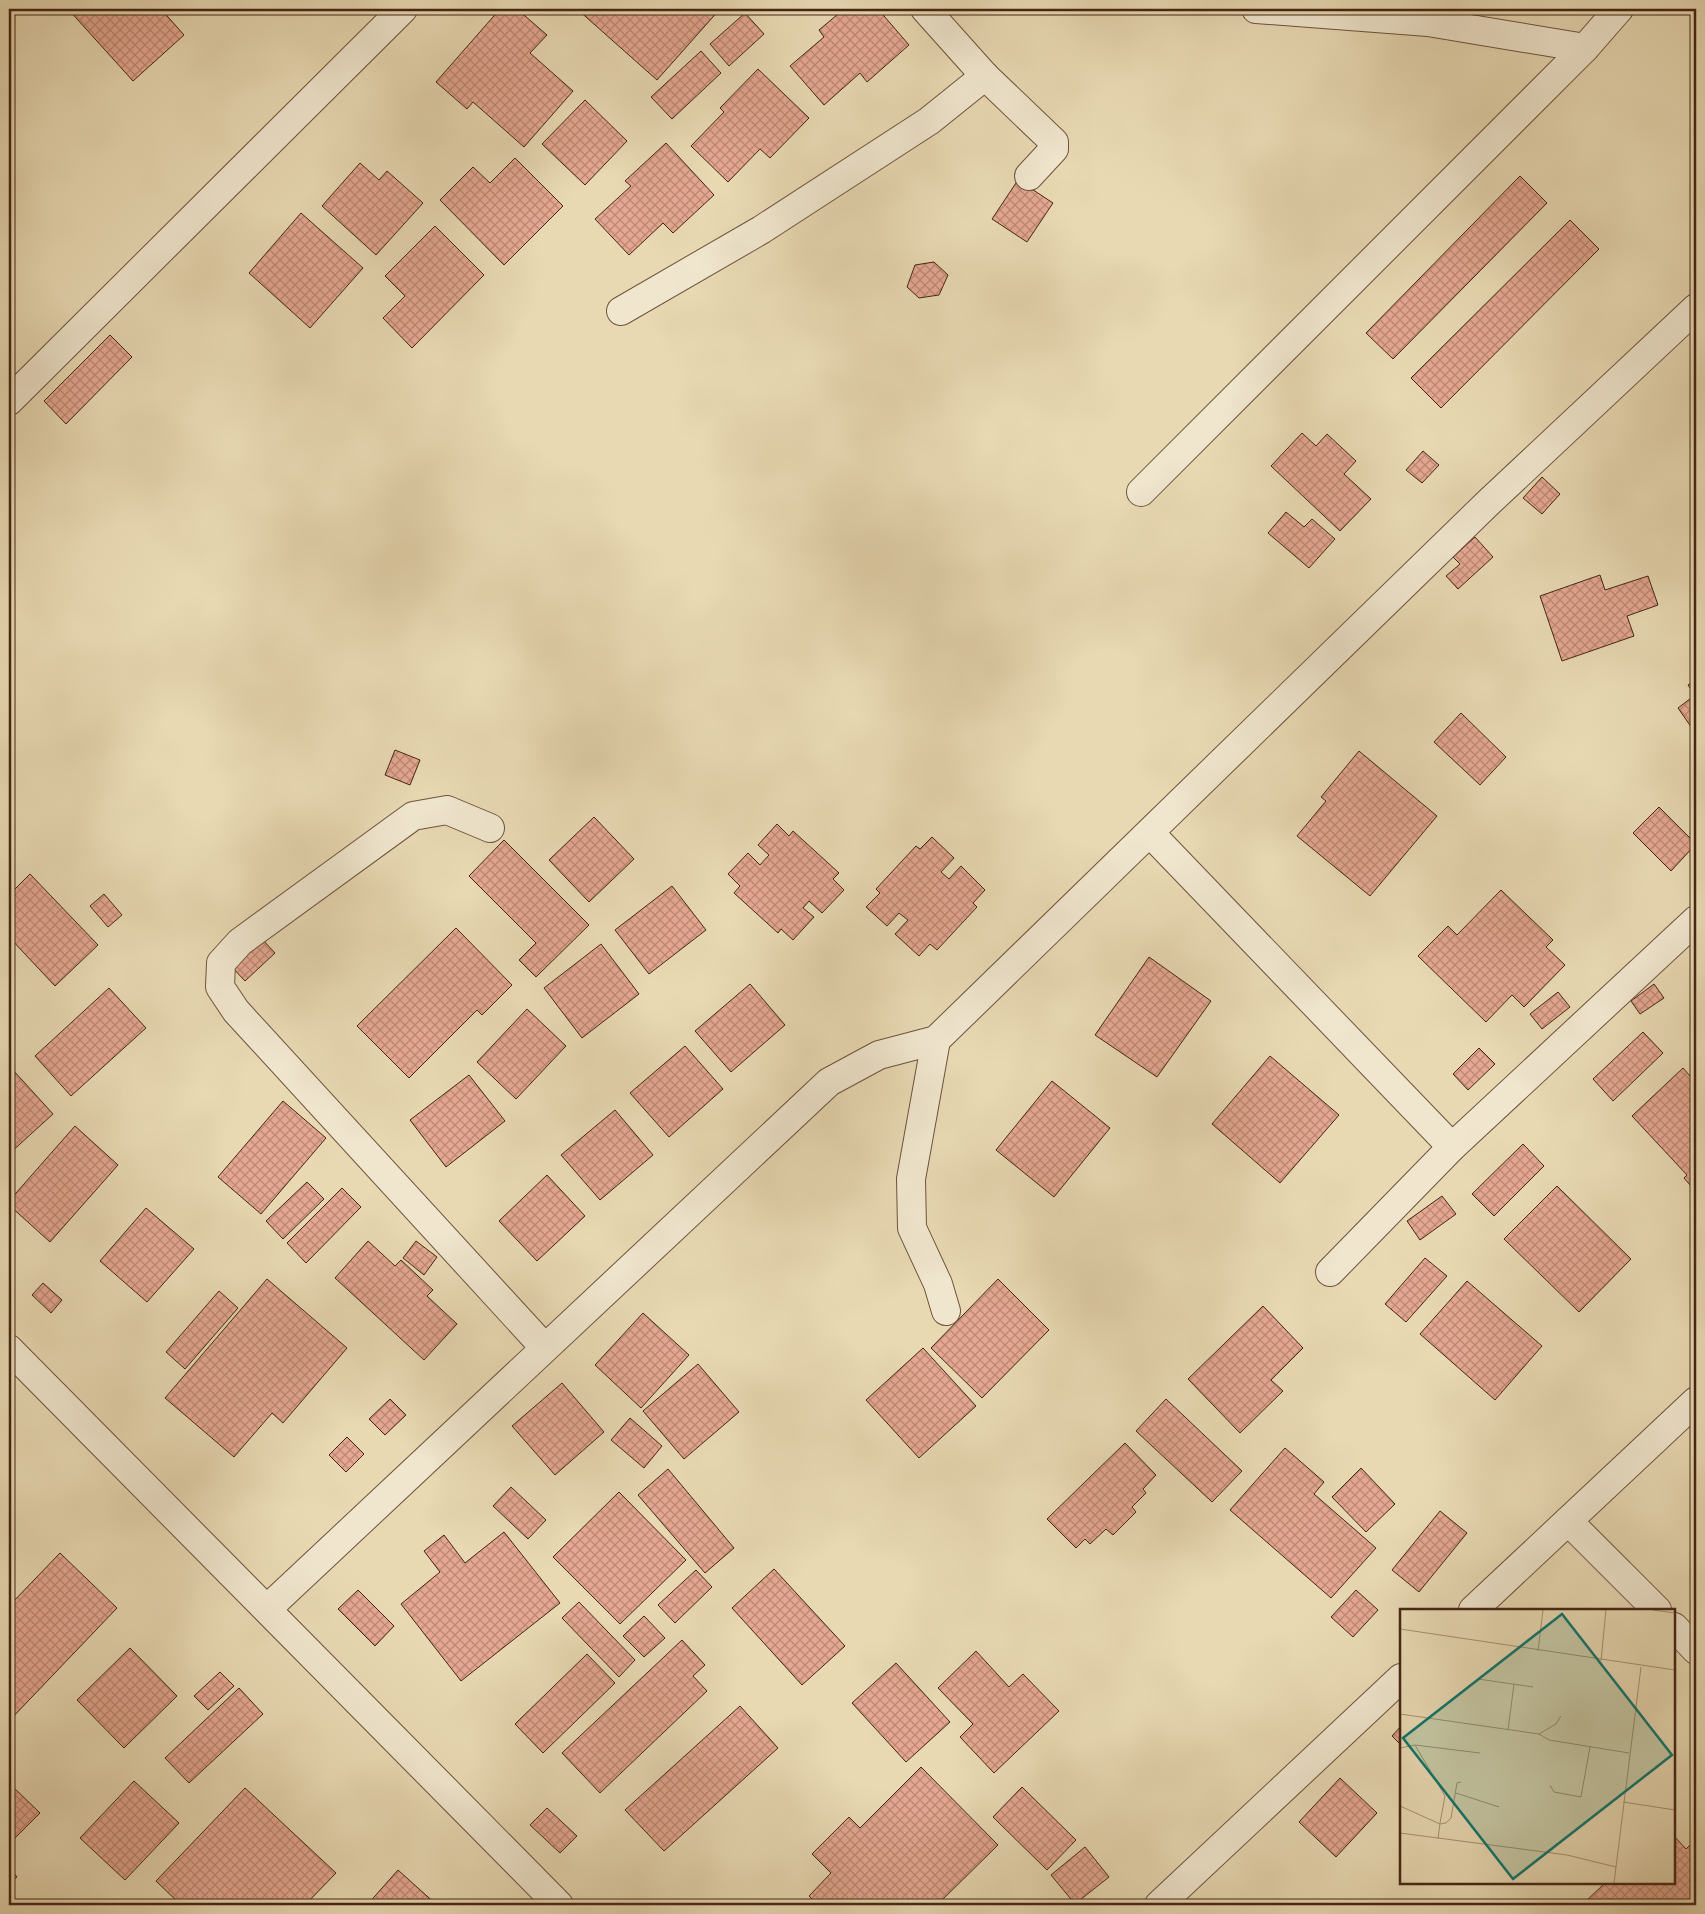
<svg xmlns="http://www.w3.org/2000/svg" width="1705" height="1914" viewBox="0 0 1705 1914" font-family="'IM FELL Double Pica',serif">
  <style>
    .building { fill: url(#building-cross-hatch); stroke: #442614 }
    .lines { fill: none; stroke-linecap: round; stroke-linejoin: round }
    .minor-casing { stroke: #6d533c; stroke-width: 30 }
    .minor { stroke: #f0e6ce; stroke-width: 28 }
    .inset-road { fill: none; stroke: #a69173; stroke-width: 1 }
    .view { fill: #0f766e; fill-opacity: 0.15; stroke: #0f766e; stroke-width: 2.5 }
    .inset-edge { fill: none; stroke: #442614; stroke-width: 2.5 }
  </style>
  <defs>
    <pattern id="building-cross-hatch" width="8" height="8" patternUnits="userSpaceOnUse" patternTransform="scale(1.25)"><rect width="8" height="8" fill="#e5a791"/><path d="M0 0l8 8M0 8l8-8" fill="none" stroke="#bb8875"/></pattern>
  </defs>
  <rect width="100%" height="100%" fill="#e8d9b3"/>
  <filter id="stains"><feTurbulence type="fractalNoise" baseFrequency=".004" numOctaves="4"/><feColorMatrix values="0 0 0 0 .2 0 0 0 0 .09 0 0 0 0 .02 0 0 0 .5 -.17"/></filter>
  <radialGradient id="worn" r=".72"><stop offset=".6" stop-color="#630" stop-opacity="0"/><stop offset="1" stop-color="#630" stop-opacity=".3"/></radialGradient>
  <g class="building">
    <polygon points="68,9 161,9 184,35 133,81"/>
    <polygon points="500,9 517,9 547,35 530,53 573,91 524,147 473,102 467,109 436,82"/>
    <polygon points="577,9 720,9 657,80"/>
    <polygon points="844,9 878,9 909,45 867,82 860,73 824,105 790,66 824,37 819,30"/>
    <polygon points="745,13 764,34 729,66 710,44"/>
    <polygon points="701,51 721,73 672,119 651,97"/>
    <polygon points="758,69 809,118 770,158 760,149 728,182 691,146 724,112 720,108"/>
    <polygon points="585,100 627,141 585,185 542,144"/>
    <polygon points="666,143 714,195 673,233 663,223 629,255 595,219 631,186 625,181"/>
    <polygon points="515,158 563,206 504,265 440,200 473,167 490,183"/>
    <polygon points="360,163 379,180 387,171 423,203 376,255 322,206"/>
    <polygon points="1520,176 1547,203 1393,359 1366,333"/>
    <polygon points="1018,180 1053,203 1027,242 992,219"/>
    <polygon points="301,213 363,268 310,328 249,273"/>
    <polygon points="1570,220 1599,249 1441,408 1411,378"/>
    <polygon points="435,226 484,275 412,348 383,318 405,296 385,276"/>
    <polygon points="934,262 948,275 939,295 919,298 907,287 915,265"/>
    <polygon points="110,335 132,357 66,424 44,401"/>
    <polygon points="1302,433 1316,446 1327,434 1356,461 1344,474 1371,499 1340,531 1271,466"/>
    <polygon points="1423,451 1439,465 1422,483 1406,470"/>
    <polygon points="1542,477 1560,494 1542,514 1523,498"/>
    <polygon points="1286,512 1304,527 1312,519 1335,539 1309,568 1268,533"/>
    <polygon points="1475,537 1493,557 1458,589 1446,576 1460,564 1453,557"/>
    <polygon points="1600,575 1605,590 1648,576 1658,605 1627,616 1634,636 1562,661 1540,596"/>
    <polygon points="1696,680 1696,734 1678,708 1695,695 1688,685"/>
    <polygon points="1461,713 1506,757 1480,785 1434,742"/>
    <polygon points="395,750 420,760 410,785 385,775"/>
    <polygon points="1359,751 1437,816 1370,896 1297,836 1326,801 1321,797"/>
    <polygon points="1659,807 1696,844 1671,871 1633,833"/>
    <polygon points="594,817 634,859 589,902 549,860"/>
    <polygon points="777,824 789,836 793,831 839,873 833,879 844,890 822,913 809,901 803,908 814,917 793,940 781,929 778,933 734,893 740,886 728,874 748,853 760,865 769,855 758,845"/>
    <polygon points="932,837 954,858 941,872 949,879 961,866 985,890 973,903 977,907 937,950 930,944 919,956 895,934 908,920 899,913 887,926 866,907 880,893 876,889 916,846 920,849"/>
    <polygon points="504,840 589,925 536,977 519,960 536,943 469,876"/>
    <polygon points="30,874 98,945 55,986 9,937 9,895"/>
    <polygon points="672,886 706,930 649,974 615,930"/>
    <polygon points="1501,890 1553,940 1546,947 1565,965 1524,1007 1512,995 1486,1022 1418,956 1448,926 1457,935"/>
    <polygon points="104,894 122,915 108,927 90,906"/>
    <polygon points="456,928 512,985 482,1015 477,1010 409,1078 357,1026"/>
    <polygon points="261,938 275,953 245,981 230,965"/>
    <polygon points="601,944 639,994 582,1038 544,988"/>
    <polygon points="1149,957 1211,1001 1157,1077 1095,1035"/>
    <polygon points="750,984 785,1025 731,1072 695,1031"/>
    <polygon points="1654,984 1664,998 1640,1014 1631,1001"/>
    <polygon points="109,988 146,1028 71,1096 35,1056"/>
    <polygon points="1558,992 1570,1007 1542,1029 1530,1014"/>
    <polygon points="527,1009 566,1046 516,1099 477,1062"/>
    <polygon points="1643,1032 1663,1053 1613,1101 1593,1079"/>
    <polygon points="685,1046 723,1089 669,1137 630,1093"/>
    <polygon points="1479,1048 1495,1064 1468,1090 1453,1074"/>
    <polygon points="1270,1056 1339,1115 1280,1183 1212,1124"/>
    <polygon points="1683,1068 1696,1083 1696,1192 1684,1178 1687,1175 1632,1116"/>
    <polygon points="13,1070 53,1114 9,1154 9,1074"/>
    <polygon points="469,1075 505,1121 446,1167 410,1120"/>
    <polygon points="1052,1081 1110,1128 1054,1197 996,1150"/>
    <polygon points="283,1101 326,1138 261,1214 218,1177"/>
    <polygon points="615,1110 653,1155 600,1200 561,1155"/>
    <polygon points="75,1126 118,1165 50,1242 9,1205 9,1201"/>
    <polygon points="1523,1144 1544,1166 1494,1216 1472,1194"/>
    <polygon points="547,1175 585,1216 537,1261 499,1221"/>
    <polygon points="307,1182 324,1199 283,1239 266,1221"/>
    <polygon points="1557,1186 1631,1259 1579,1312 1504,1239"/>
    <polygon points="342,1188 361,1207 306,1263 287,1243"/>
    <polygon points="1442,1196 1456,1214 1420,1240 1407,1221"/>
    <polygon points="146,1208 194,1249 147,1302 100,1261"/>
    <polygon points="368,1241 395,1266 401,1260 433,1290 427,1296 457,1324 424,1360 335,1278"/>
    <polygon points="416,1241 437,1257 424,1275 403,1258"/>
    <polygon points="1425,1258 1447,1276 1406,1322 1385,1304"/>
    <polygon points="267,1279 347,1348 283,1423 272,1413 234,1457 165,1398"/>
    <polygon points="998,1279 1049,1330 982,1398 931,1348"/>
    <polygon points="1467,1281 1542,1346 1495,1400 1420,1334"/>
    <polygon points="43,1283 62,1300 51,1313 32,1295"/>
    <polygon points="219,1291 238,1308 185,1369 166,1352"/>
    <polygon points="1263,1306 1303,1348 1271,1380 1283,1391 1240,1433 1188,1379"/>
    <polygon points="643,1313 689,1355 641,1408 595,1365"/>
    <polygon points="923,1348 976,1406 919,1458 866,1400"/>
    <polygon points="698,1364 739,1412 684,1459 643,1411"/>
    <polygon points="562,1383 604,1432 555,1475 512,1426"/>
    <polygon points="390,1399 406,1415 385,1435 369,1419"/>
    <polygon points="1166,1399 1242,1471 1212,1502 1136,1431"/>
    <polygon points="630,1418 662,1446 644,1468 611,1440"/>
    <polygon points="347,1437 364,1454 346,1472 329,1455"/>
    <polygon points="1125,1443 1156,1475 1143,1489 1146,1493 1132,1507 1136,1512 1113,1535 1106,1529 1090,1544 1085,1539 1076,1548 1047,1519"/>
    <polygon points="1285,1448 1324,1482 1314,1494 1376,1548 1331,1598 1230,1510"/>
    <polygon points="1361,1468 1395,1504 1366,1532 1332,1497"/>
    <polygon points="668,1469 734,1548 705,1573 638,1495"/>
    <polygon points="511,1487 546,1520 528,1539 493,1506"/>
    <polygon points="619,1492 686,1560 620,1624 553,1557"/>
    <polygon points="1440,1511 1467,1533 1419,1592 1392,1570"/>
    <polygon points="504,1532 560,1603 461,1681 401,1604 440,1572 424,1551 444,1535 465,1563"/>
    <polygon points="60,1553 117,1608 9,1721 9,1606"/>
    <polygon points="774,1569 845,1646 802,1685 732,1608"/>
    <polygon points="696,1570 712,1587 675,1623 658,1605"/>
    <polygon points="358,1590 394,1626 375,1646 338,1609"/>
    <polygon points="1356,1590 1378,1610 1353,1637 1331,1617"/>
    <polygon points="579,1602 635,1660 619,1677 562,1618"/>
    <polygon points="644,1616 665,1638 644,1657 623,1636"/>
    <polygon points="682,1640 705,1665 693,1676 707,1691 600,1793 562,1753"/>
    <polygon points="130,1648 177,1696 124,1748 77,1700"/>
    <polygon points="976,1651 1009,1687 1023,1674 1059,1711 994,1773 960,1737 973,1724 938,1688"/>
    <polygon points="587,1654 615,1683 543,1753 515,1724"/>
    <polygon points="896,1663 950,1722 906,1762 852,1703"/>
    <polygon points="220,1672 234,1686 208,1710 194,1696"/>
    <polygon points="239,1688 263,1714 189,1783 165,1758"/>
    <polygon points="740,1706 778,1748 664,1851 625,1810"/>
    <polygon points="1401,1726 1401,1745 1392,1736"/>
    <polygon points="921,1767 998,1845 937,1905 818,1905 809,1896 831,1873 812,1854 849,1817 860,1828"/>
    <polygon points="1340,1778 1377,1813 1336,1857 1299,1822"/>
    <polygon points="134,1781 179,1823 125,1880 80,1838"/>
    <polygon points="9,1783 40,1813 11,1842 9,1839"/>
    <polygon points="1022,1787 1076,1840 1047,1870 993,1817"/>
    <polygon points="245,1788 336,1873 305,1905 181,1905 156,1881"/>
    <polygon points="547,1808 577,1836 560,1853 530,1825"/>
    <polygon points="1674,1836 1686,1849 1696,1839 1696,1905 1586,1905 1584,1903 1605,1883 1674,1883"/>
    <polygon points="1085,1847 1109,1877 1075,1904 1051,1875"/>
    <polygon points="9,1867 17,1877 9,1883"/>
    <polygon points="398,1870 437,1905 367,1905"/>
  </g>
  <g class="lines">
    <defs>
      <g id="minor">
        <polyline points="925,9 985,76 1054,142 1054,149 1029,176"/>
        <polyline points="1256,9 1428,22 1585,48"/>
        <polyline points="621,311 761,230 929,121 985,76"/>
        <polyline points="9,401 403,9"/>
        <polyline points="1141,492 1585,48 1619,9"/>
        <polyline points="490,828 447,810 413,816 240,942 221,963 220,987 236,1011 544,1347"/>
        <polyline points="1150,833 1452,1147"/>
        <polyline points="936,1040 911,1179 912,1228 938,1284 946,1311"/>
        <polyline points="1330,1272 1452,1147 1696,920"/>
        <polyline points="9,1349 559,1905"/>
        <polyline points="1568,1521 1657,1610"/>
        <polyline points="267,1609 829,1082 879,1055 936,1040 1489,502 1696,308"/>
        <polyline points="1473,1610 1696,1401"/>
        <polyline points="1674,1627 1696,1650"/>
        <polyline points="1159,1905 1401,1678"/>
      </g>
    </defs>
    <use href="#minor" class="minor-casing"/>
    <use href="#minor" class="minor"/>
  </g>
  <g transform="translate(1400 1609)">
    <rect width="275" height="275" fill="#e8d9b3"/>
    <path class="inset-road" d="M253,1l22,3M0,20l275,41M138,42l5,-41M201,52l5,-51M78,70l55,8M0,105l139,20 10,6 80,13M108,121l6,-46M139,125l17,-10 5,-8M15,136l30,51 -5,27M0,139l15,-3 65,8M150,176l4,7 27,5 9,-50M56,184l43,14M223,193l52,8M0,197l40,18 6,-1 5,-5 6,-35 4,-1M0,224l167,22 49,12M38,230l2,-16M214,274l27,-216"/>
    <path class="view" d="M162,5l110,141 -159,124 -110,-141z"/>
    <rect width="275" height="275" class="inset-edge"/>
  </g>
  <rect width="1705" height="1914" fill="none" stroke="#e8d9b3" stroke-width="30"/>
  <rect x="10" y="10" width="1685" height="1894" fill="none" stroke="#442614" stroke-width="2.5"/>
  <rect x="15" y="15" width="1675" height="1884" fill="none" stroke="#442614"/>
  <rect width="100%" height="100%" filter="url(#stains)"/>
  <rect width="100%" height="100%" fill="url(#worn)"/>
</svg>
